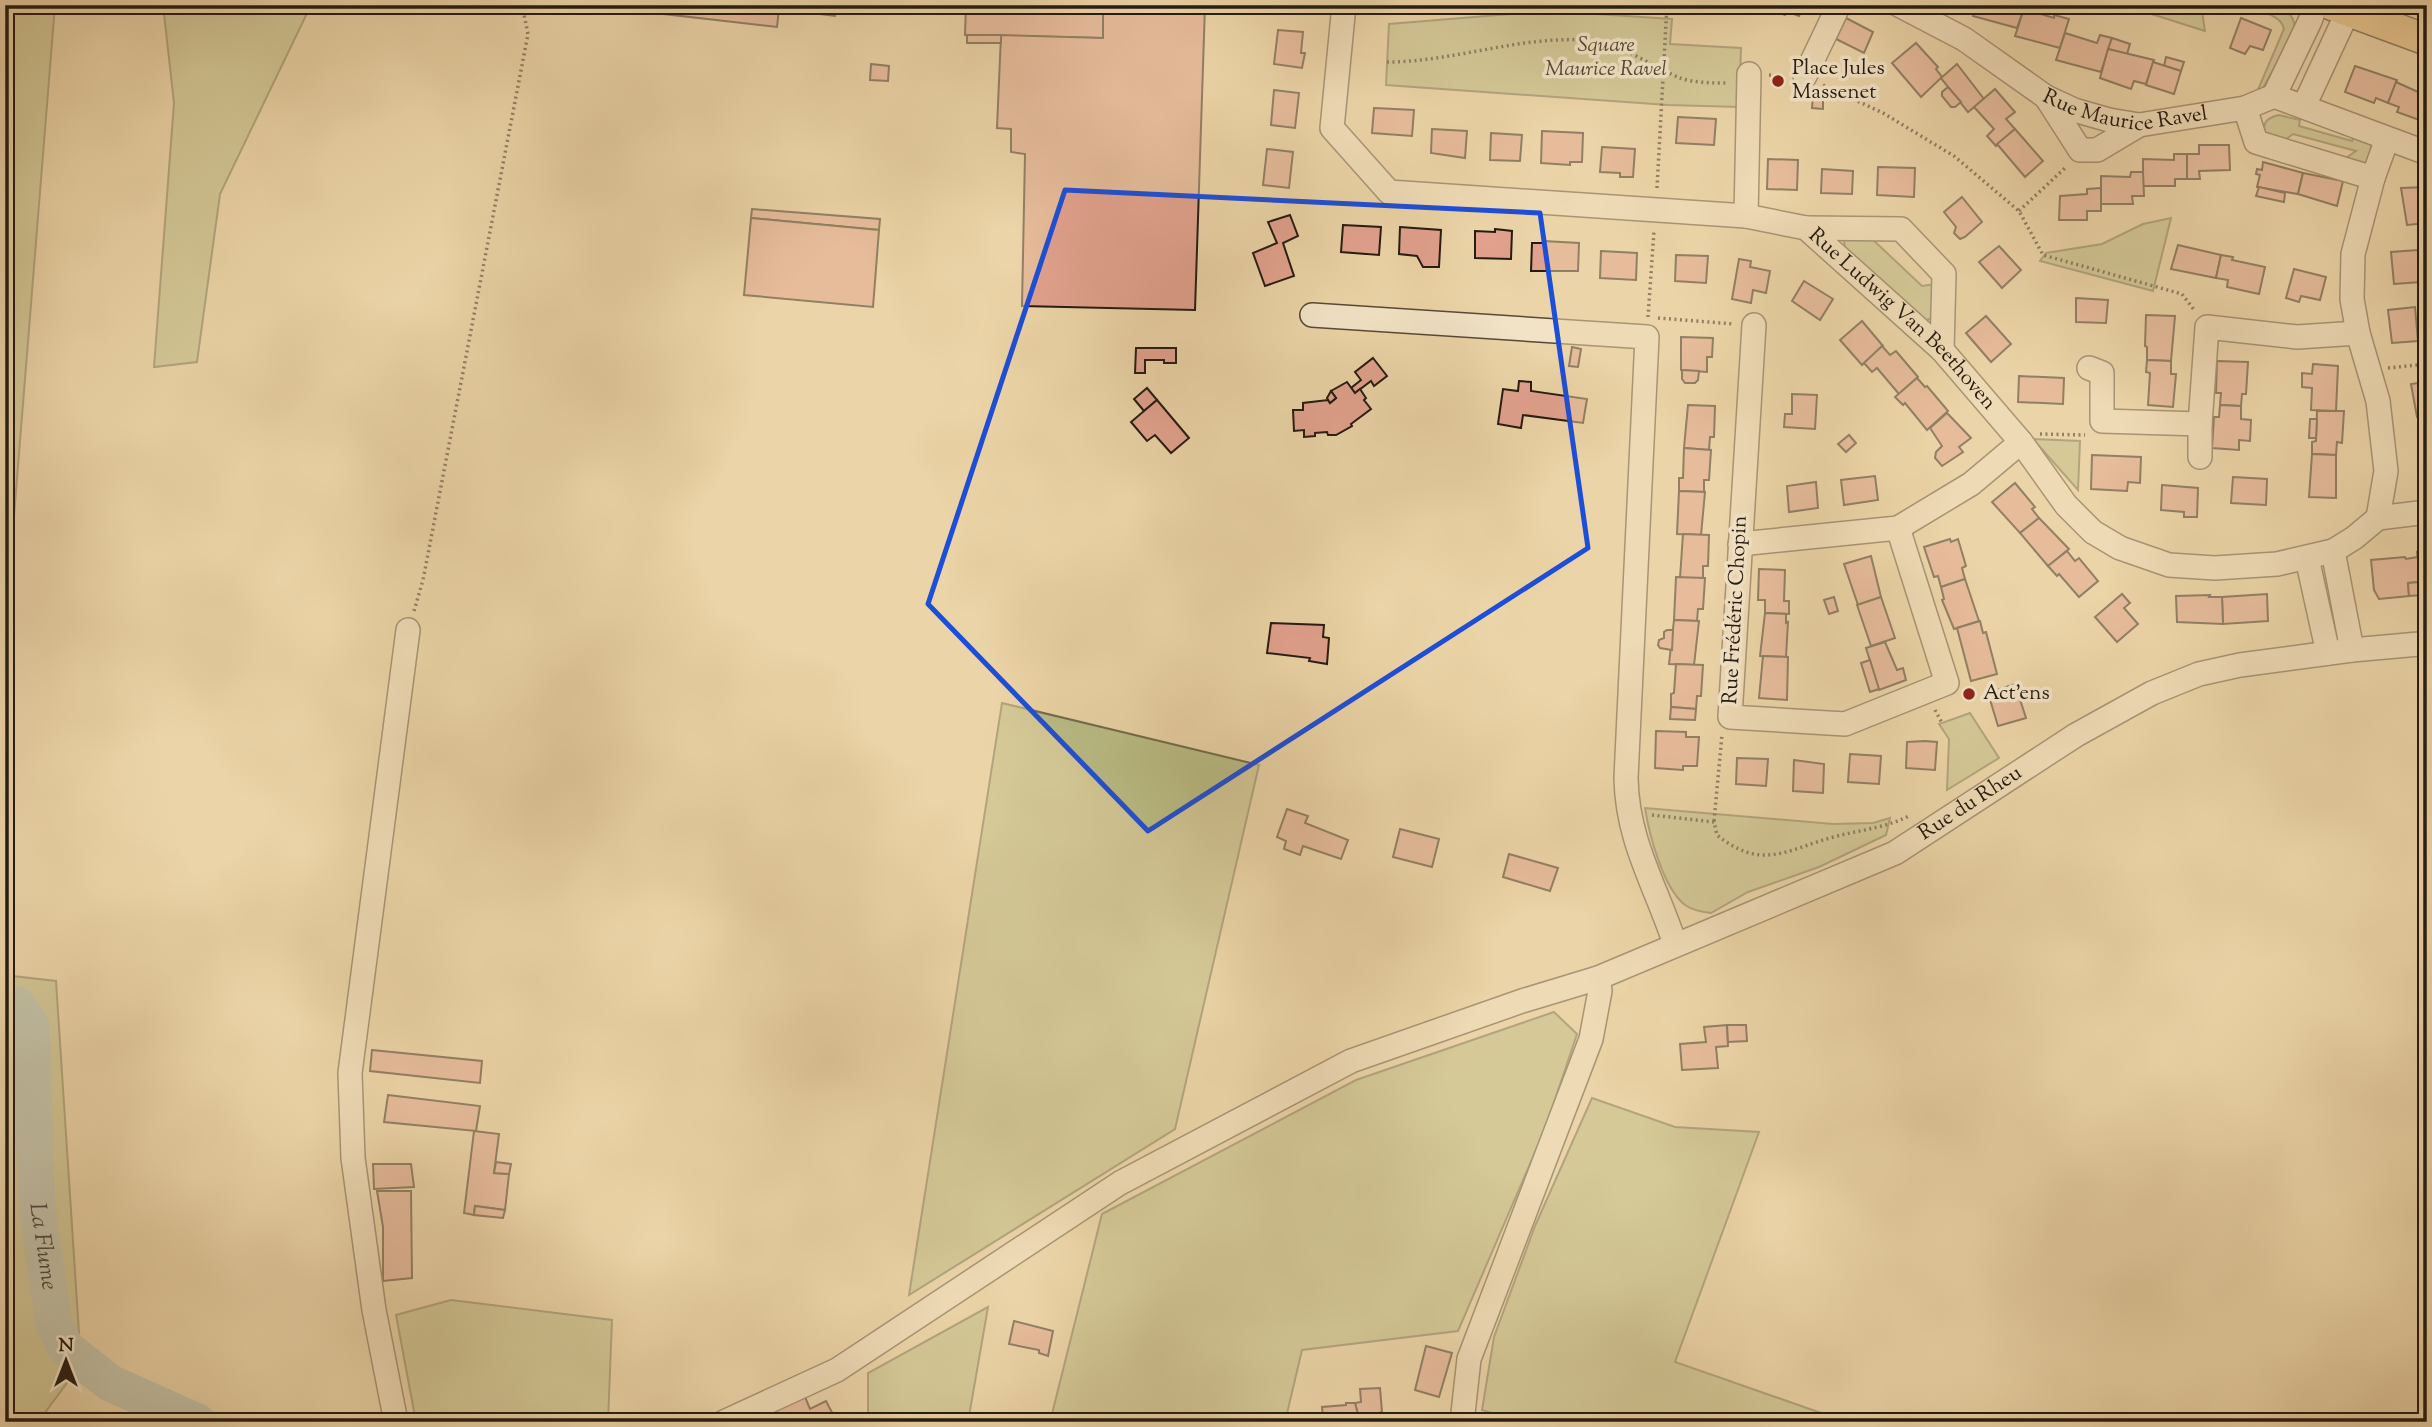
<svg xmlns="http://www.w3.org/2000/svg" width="2432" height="1427" viewBox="0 0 2432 1427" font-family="'Sorts Mill Goudy',serif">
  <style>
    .green { fill: #babc85; stroke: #706c4c; stroke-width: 2 }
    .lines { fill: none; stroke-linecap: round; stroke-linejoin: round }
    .river { stroke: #9bb7b1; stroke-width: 37 }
    .building { fill: #e1a18d; stroke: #251b12; stroke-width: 2 }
    .minor-casing { stroke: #564937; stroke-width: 26 }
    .major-casing { stroke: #251b12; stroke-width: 33 }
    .path { stroke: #251b12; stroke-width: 3.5; stroke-dasharray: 2 3.5; stroke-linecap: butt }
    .minor { stroke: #f2e3c6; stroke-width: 23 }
    .major { stroke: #e6ba74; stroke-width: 30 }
    .marked { fill: none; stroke: #1d4ed8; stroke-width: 5; stroke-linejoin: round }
    .poi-dot { fill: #8f2418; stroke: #f2e3c6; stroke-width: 2.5 }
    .labels { text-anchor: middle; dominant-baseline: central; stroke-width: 7; stroke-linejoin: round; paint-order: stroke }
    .park-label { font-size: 21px; font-style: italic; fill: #524b34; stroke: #f2e3c6 }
    .poi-label { font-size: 21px; fill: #251b12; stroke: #f2e3c6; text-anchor: start }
    .street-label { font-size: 21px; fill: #251b12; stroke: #f2e3c6 }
    .water-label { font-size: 23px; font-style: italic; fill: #484a42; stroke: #f2e3c6 }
  </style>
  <rect width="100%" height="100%" fill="#ebd4a7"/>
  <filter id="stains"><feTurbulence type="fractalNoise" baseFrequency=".00286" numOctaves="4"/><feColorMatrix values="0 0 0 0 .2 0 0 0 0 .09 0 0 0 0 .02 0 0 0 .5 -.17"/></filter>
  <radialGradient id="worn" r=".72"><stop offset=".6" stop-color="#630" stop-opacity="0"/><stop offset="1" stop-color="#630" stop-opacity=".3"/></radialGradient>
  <g class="green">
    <polygon points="7,5 55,5 12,541 13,976 56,981 81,1364 38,1422 5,1422 5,35"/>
    <polygon points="163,5 311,5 220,194 197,362 154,367 174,103"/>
    <polygon points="2123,5 2201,5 2205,31"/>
    <path d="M2236,5c22,0 59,-5 59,25l-33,60 -5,2 27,-63c-3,-17 -33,-19 -48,-24z"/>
    <polygon points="1549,11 1672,19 1670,44 1741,48 1739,107 1668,105 1386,85 1389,24"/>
    <path d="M2279,115l21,5 -1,6 53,15 3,-6 15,5c3,9 2,16 -4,24l-23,-4 13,-9 -63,-17 -12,9 -17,-6c-2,-14 2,-19 15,-22z"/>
    <polygon points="2171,218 2153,291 2040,261 2046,253 2102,244 2143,224"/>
    <polygon points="1870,237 1922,286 1936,284 1938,315 1927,320 1917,319 1845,248 1844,241 1847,238"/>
    <polygon points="2033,439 2080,441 2078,490"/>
    <polygon points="1002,703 1259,765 1175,1129 909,1295"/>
    <polygon points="1970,713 1999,758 1947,790 1949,739 1939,724"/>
    <path d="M1645,808l188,16 40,-1 17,-5 -4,17 -67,32 -71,25 -37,21c-9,-1 -19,-3 -26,-8 -22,-17 -36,-71 -40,-97z"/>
    <polygon points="1554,1012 1577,1034 1545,1129 1458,1331 1302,1350 1285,1422 1050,1422 1102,1214 1356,1080"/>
    <polygon points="1592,1098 1675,1127 1759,1132 1675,1362 1847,1422 1521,1422 1482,1410 1494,1337 1535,1226"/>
    <polygon points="451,1300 612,1320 608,1422 416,1422 396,1315"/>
    <polygon points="988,1307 968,1422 868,1422 868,1373"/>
  </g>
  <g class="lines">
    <path class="river" id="s1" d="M5,1001l12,4 14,20 6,183 17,116 12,24 44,35 87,39"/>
  </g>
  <g class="building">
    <polygon points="665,5 837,5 835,16 779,9 777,27 664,14"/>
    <polygon points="966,5 1103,5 1103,38 965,35"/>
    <polygon points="1103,5 1205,5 1195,310 1022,306 1025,154 1011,152 1011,129 997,128 1001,35 1103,38"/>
    <polygon points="1277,5 1301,5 1300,10 1277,8"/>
    <polygon points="1774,5 1804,5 1799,16 1786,11 1785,15 1772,10"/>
    <polygon points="1976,5 2025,5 2017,28 1973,16"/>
    <polygon points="2024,9 2054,18 2054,15 2069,19 2060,48 2015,36"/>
    <polygon points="1846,18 1873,32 1864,53 1836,39"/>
    <polygon points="2241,18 2271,30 2263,50 2250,46 2245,54 2230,48"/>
    <polygon points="1278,30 1303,32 1301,53 1305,53 1302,68 1274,64"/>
    <polygon points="2065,33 2097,43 2100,35 2112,38 2101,72 2056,60"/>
    <rect x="967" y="35" width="34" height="8"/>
    <polygon points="2112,38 2130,44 2127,54 2108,49"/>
    <polygon points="1916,43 1938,67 1936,69 1942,77 1921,97 1892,63"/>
    <polygon points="2108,49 2154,60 2146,84 2134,81 2131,89 2100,78"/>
    <polygon points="2166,57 2184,62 2181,71 2164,66"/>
    <polygon points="2153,62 2181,71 2174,94 2146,85"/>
    <polygon points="871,64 889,66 888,81 870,80"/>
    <polygon points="1957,64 1984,99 1968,112 1941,78"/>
    <polygon points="2355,66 2397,80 2388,103 2376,98 2374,103 2345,92"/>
    <polygon points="2396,82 2427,96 2427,108 2422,121 2397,112 2399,107 2388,103"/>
    <polygon points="1948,87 1961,102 1955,107 1951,107 1942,96 1942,92"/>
    <polygon points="1995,89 2015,112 2006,119 2015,129 1996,146 1987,136 1994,129 1974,107"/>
    <polygon points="1274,90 1299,93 1295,128 1271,125"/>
    <polygon points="1813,96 1823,96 1823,109 1812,108"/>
    <polygon points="1374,108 1414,110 1412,136 1372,133"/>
    <polygon points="1678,117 1716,119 1714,145 1676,143"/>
    <polygon points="1432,129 1467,131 1465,158 1431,153"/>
    <polygon points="2015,129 2043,161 2025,177 1997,144"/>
    <polygon points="1542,131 1583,133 1582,162 1570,162 1570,165 1541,163"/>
    <polygon points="1491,133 1522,135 1520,161 1490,160"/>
    <polygon points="2199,145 2229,145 2230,170 2199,171 2200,179 2187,179 2187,154 2199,154"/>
    <polygon points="1602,147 1635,149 1633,177 1620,177 1620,173 1600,172"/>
    <polygon points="1267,149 1293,152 1289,188 1263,185"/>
    <polygon points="2174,154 2187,154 2187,179 2175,179 2175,186 2143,186 2143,159 2174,160"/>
    <polygon points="1768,159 1798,160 1797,190 1767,189"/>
    <polygon points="2263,162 2303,173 2298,194 2257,187 2260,175 2256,174 2257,169 2262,170"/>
    <polygon points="1878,167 1915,168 1914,197 1877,195"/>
    <polygon points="1822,169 1853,171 1852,194 1821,193"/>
    <polygon points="2131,172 2143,172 2144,196 2132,196 2133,204 2101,204 2101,176 2130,177"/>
    <polygon points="2303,173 2343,181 2337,206 2298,194"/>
    <polygon points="2259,187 2285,193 2284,202 2256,196"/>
    <polygon points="2427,187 2427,223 2407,225 2401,188"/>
    <polygon points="2101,188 2101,211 2087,211 2087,220 2059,220 2060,196 2087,194 2087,189"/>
    <polygon points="1962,197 1982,222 1965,237 1960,239 1954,233 1956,227 1944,212"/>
    <polygon points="752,209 880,219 879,230 751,218"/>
    <polygon points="1290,215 1298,236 1283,243 1294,276 1265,286 1253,253 1277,243 1268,222"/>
    <polygon points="751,218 879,230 873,307 744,295"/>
    <polygon points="1343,225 1381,227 1379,255 1341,252"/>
    <polygon points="1400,227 1441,230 1439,267 1423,267 1417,256 1399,254"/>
    <polygon points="1495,229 1512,231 1511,259 1475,258 1475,231 1495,232"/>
    <polygon points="1543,241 1579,243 1578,271 1531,271 1532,243 1543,243"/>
    <polygon points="2178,245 2221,255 2216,278 2171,269"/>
    <polygon points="1999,246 2021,270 2002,288 1979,262"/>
    <polygon points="2418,250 2421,282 2394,284 2391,252"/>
    <polygon points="1601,251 1637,253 1636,280 1600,278"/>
    <polygon points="1676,255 1708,256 1706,283 1675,281"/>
    <polygon points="2221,255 2233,257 2232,260 2265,267 2259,294 2227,287 2228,280 2216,278"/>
    <polygon points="1739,259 1751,261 1750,267 1770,271 1766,293 1753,290 1751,303 1732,299"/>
    <polygon points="2294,269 2326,277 2320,300 2301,296 2299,302 2286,298"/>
    <polygon points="1804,281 1833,299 1820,320 1792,301"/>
    <polygon points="2076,298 2108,300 2106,323 2076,322"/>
    <polygon points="2415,307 2418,341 2392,343 2388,310"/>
    <polygon points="2146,315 2175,316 2171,361 2147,360 2147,347 2145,346"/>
    <polygon points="1986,316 2011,344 1991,362 1966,333"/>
    <polygon points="1862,321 1883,346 1862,365 1840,340"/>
    <polygon points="1681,337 1713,338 1712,357 1707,357 1707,372 1681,370"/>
    <polygon points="1882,346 1890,355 1896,351 1918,377 1899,394 1877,368 1872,372 1864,363"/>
    <polygon points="1572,347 1581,349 1578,367 1569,366"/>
    <polygon points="1136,348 1176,348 1176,363 1164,363 1164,360 1145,360 1145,373 1135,373"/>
    <polygon points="1373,358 1387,376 1374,386 1371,381 1355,393 1351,388 1361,380 1355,372"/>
    <polygon points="2147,360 2171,361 2171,374 2176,374 2173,407 2148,405 2150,373 2146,372"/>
    <polygon points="2217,361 2248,362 2246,394 2242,394 2241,406 2220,405 2221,393 2216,393"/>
    <polygon points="2313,364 2338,366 2336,411 2311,410 2312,388 2302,387 2302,373 2312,374"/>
    <polygon points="1682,370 1699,371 1698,380 1695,383 1685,383 1682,379"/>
    <polygon points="2019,376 2064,378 2063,404 2018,402"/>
    <polygon points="1917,378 1925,387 1927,386 1948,411 1927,430 1905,403 1903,405 1895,397"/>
    <polygon points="1519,381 1531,382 1531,391 1587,399 1583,423 1523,415 1521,428 1498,424 1503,389 1518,391"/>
    <polygon points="1347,382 1355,393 1360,389 1366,398 1364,400 1371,409 1351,424 1352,426 1336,435 1328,435 1327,432 1315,433 1315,436 1304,437 1304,430 1294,431 1293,410 1303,410 1303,403 1328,400 1330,403 1336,398 1331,391"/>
    <polygon points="2427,382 2427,416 2417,417 2411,384"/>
    <polygon points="1147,388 1157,400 1144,411 1134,399"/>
    <polygon points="1331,391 1336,398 1330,403 1327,398"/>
    <polygon points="1792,394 1817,395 1815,429 1784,427 1785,414 1792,414"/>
    <polygon points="1157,400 1189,438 1171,453 1155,435 1147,441 1131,422"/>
    <polygon points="1688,405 1715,406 1714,437 1710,437 1709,450 1684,448"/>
    <polygon points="2220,405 2241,406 2241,419 2251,420 2250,441 2239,440 2239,450 2212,448 2214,417 2219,417"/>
    <polygon points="2317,411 2344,411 2342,443 2337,442 2336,455 2312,454 2312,442 2316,441"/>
    <polygon points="1947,413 1971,438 1959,447 1963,452 1942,466 1935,458 1936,452 1942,446 1930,428"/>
    <polygon points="2310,419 2317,419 2316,438 2309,438"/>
    <polygon points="1849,435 1856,443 1846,452 1838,444"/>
    <polygon points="2427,443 2427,478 2426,478 2421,444"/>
    <polygon points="1684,448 1711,450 1709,480 1704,480 1704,492 1679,491 1679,478 1683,478"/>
    <polygon points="2312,454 2336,455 2336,498 2309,497"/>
    <polygon points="2092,455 2141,457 2140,483 2128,482 2127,491 2091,489"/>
    <polygon points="1875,476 1878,500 1844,505 1841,480"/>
    <polygon points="2233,477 2267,479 2266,505 2231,503"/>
    <polygon points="1816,482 1818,508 1789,512 1787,486"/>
    <polygon points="2015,483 2035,507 2032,509 2039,518 2020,533 1992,502"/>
    <polygon points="2162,485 2198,488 2197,517 2184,517 2184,512 2161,510"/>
    <polygon points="1679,491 1705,492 1701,535 1677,534"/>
    <polygon points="2039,518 2069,549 2048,566 2020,533"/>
    <polygon points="1683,534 1709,535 1708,566 1703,566 1703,579 1680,578"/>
    <polygon points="1950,539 1951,542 1958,539 1966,566 1962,568 1965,579 1941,587 1938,576 1934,577 1924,547"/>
    <polygon points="2067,551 2075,561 2079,558 2098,581 2079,597 2059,574 2057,576 2048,566"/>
    <polygon points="2427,551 2427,581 2420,582 2417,552"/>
    <polygon points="1871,556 1881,597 1858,605 1844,564"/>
    <polygon points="2405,557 2406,559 2418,557 2420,582 2408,583 2409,596 2379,599 2374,590 2371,560"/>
    <polygon points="1759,569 1785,570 1784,601 1789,601 1789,614 1765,613 1765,600 1758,600"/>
    <polygon points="1676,577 1705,578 1703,609 1698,609 1697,621 1674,620"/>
    <polygon points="1965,579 1979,621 1954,629 1942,600 1944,599 1941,587"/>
    <polygon points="2420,582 2422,595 2409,596 2408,583"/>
    <polygon points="2122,594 2130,603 2124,608 2138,624 2117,642 2095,617"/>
    <polygon points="2267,594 2268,621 2223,624 2222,597"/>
    <polygon points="2210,595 2209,597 2222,597 2223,624 2177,622 2176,596"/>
    <polygon points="1834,597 1838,611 1829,614 1824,600"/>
    <polygon points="1881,597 1895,638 1871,646 1857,605"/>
    <polygon points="1765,613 1786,614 1786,623 1788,622 1786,657 1760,656"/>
    <polygon points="1674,620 1699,621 1694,665 1669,664"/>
    <polygon points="1980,621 1983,633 1986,632 1997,674 1971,681 1957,628"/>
    <polygon points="1271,623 1324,625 1323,637 1329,638 1327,664 1309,661 1310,658 1267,653"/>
    <polygon points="1667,630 1673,630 1672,650 1660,648 1658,645 1659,640 1664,638 1664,632"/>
    <polygon points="1885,642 1897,670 1903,668 1906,680 1879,690 1866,648"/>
    <polygon points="1763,656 1788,657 1787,700 1759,698"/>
    <polygon points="1870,660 1879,689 1870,692 1861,663"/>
    <polygon points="1676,664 1703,665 1701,696 1697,696 1696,709 1671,707 1671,694 1674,693"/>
    <polygon points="2015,684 2026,718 1998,726 1988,693"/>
    <polygon points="1671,707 1696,709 1695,720 1670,719"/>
    <polygon points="1656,731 1686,732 1686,737 1699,737 1697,766 1683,766 1683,770 1655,768"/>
    <polygon points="1925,741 1937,742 1935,770 1906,768 1907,742"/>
    <polygon points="1850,754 1881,756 1879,784 1848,782"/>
    <polygon points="1737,758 1768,759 1766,786 1736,784"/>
    <polygon points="1794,760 1824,764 1823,793 1793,791"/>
    <polygon points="1287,809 1308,816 1305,823 1348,840 1341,859 1303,846 1300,855 1284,849 1286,841 1277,837"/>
    <polygon points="1400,829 1439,839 1432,867 1393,857"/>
    <polygon points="1509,854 1558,868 1550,891 1503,877"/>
    <polygon points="1727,1025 1728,1046 1716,1047 1718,1068 1682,1070 1680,1044 1706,1042 1704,1027"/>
    <polygon points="1727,1025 1746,1025 1747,1041 1728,1042"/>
    <polygon points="372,1050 482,1061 480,1083 370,1071"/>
    <polygon points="388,1095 480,1106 476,1131 384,1122"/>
    <polygon points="474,1131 499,1134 494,1173 509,1174 505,1210 475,1206 474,1215 464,1213"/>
    <polygon points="496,1162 511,1164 509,1174 494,1173"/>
    <polygon points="373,1164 411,1164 414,1187 374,1189"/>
    <polygon points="377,1191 411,1191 412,1278 383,1281 383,1227"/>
    <polygon points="475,1206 505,1210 503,1218 474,1215"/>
    <polygon points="1014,1321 1053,1331 1048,1356 1039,1353 1039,1350 1009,1344"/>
    <polygon points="1426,1346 1452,1353 1439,1397 1415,1390"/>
    <polygon points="1380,1388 1382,1412 1379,1413 1380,1422 1360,1422 1355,1403 1361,1402 1360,1389"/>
    <polygon points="805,1397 810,1409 826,1401 836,1420 774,1422 770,1413"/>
    <polygon points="1346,1403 1355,1403 1360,1422 1313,1422 1317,1418 1323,1417 1322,1407 1346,1405"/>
  </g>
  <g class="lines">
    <defs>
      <g id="minor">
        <path id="s2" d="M1344,5l-12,123 57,64 357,24 60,12 136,122 79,92 45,63 27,27 27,16 49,17 46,3 62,-4 56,-13 21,-13 24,-20 49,-6"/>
        <path id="s3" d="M1899,5l65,34 82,58 28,13 35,10 30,5 106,-17 29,-12 36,-75 6,-16"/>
        <polyline points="1805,76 1839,5"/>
        <polyline points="2274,96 2427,153"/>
        <polyline points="2046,97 2080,150 2097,150 2139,125"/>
        <polyline points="2304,106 2348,11"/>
        <polyline points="2245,108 2256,142 2373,178"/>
        <polyline points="1746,216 1749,74"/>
        <polyline points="1806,228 1901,229 1944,274 1942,350"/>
        <path d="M1312,315l335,22 -21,441c1,63 30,108 49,166"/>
        <polyline points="1754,325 1730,717 1845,724 1947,683 1898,528"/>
        <polyline points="2089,368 2102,373 2102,421 2200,424 2207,327 2297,337 2358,333"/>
        <polyline points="2200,424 2200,457"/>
        <polyline points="2378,518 2386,471 2378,401 2358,333 2352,299 2353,254 2373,178 2387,139"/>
        <polyline points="1740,544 1898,528 1971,484 2021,442"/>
        <polyline points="2333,551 2352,650"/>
        <polyline points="2307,558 2328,653"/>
        <polyline points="396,1422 374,1310 353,1158 350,1073 408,630"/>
        <path id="s4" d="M724,1422l113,-52 283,-187 231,-122 171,-60 76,-23 297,-125 181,-118 76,-42 47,-19 41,-9 112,-15 67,-6 8,-2"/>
        <polyline points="1462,1422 1469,1359 1591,1039 1600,991 1598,978"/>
      </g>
      <polyline id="major" points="2332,5 2427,40"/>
    </defs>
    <use href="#minor" class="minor-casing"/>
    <use href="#major" class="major-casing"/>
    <g class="path">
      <path d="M1387,62c70,0 138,-29 209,-21 23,2 61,28 84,37 14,5 33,5 48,5"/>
      <polyline points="1769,75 1785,76"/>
      <polyline points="1823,85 1883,113 1954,156 2019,211 2043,255 2182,294 2195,311"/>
      <polyline points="1657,188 1667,5"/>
      <polyline points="2019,211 2066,167"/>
      <polyline points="1648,317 1654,231"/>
      <polyline points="1658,318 1734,324"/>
      <polyline points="2388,368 2427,364"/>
      <polyline points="2040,434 2085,435"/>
      <polyline points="414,611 423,580 528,34 522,5"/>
      <polyline points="1935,710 1942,723"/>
      <path d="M1652,815l62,7 3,13c12,10 28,19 44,20 24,1 46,-11 69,-17 27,-8 53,-9 79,-22"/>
      <polyline points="1714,821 1722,735"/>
    </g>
    <use href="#minor" class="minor"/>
    <use href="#major" class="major"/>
  </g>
  <path d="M0 0H2432V1427H0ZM1065,190l475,23 48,335 -440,283 -220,-227z" fill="#ebd4a7" fill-opacity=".55" fill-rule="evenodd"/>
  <path class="marked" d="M1065,190l475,23 48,335 -440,283 -220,-227z"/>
  <g class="poi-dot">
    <circle cx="1778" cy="81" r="7"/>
    <circle cx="1969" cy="694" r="7"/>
  </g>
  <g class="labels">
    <g class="park-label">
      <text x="1606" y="46">Square<tspan x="1606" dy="24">Maurice Ravel</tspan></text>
    </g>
    <g class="poi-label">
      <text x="1792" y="69">Place Jules<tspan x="1792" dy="24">Massenet</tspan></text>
      <text x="1983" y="694">Act’ens</text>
    </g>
    <g class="street-label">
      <text stroke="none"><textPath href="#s3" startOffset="256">Rue Maurice Ravel</textPath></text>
      <text stroke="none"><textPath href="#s2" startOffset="761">Rue Ludwig Van Beethoven</textPath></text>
      <text transform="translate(1736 610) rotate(-87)">Rue Frédéric Chopin</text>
      <text stroke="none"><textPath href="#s4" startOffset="1398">Rue du Rheu</textPath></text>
    </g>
    <g class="water-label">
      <text stroke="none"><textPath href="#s1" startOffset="259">La Flume</textPath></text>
    </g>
  </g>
  <rect width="2432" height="1427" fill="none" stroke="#ebd4a7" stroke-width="28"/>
  <rect x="7" y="7" width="2418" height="1413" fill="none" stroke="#251b12" stroke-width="3.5"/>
  <rect x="14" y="14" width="2404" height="1399" fill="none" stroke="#251b12" stroke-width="2"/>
  <g transform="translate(66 1361)" stroke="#f2e3c6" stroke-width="5" paint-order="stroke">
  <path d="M0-5L12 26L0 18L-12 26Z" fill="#251b12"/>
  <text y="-10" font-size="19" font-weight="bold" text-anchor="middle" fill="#251b12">N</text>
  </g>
  <rect width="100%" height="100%" filter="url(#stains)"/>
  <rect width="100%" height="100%" fill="url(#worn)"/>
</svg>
